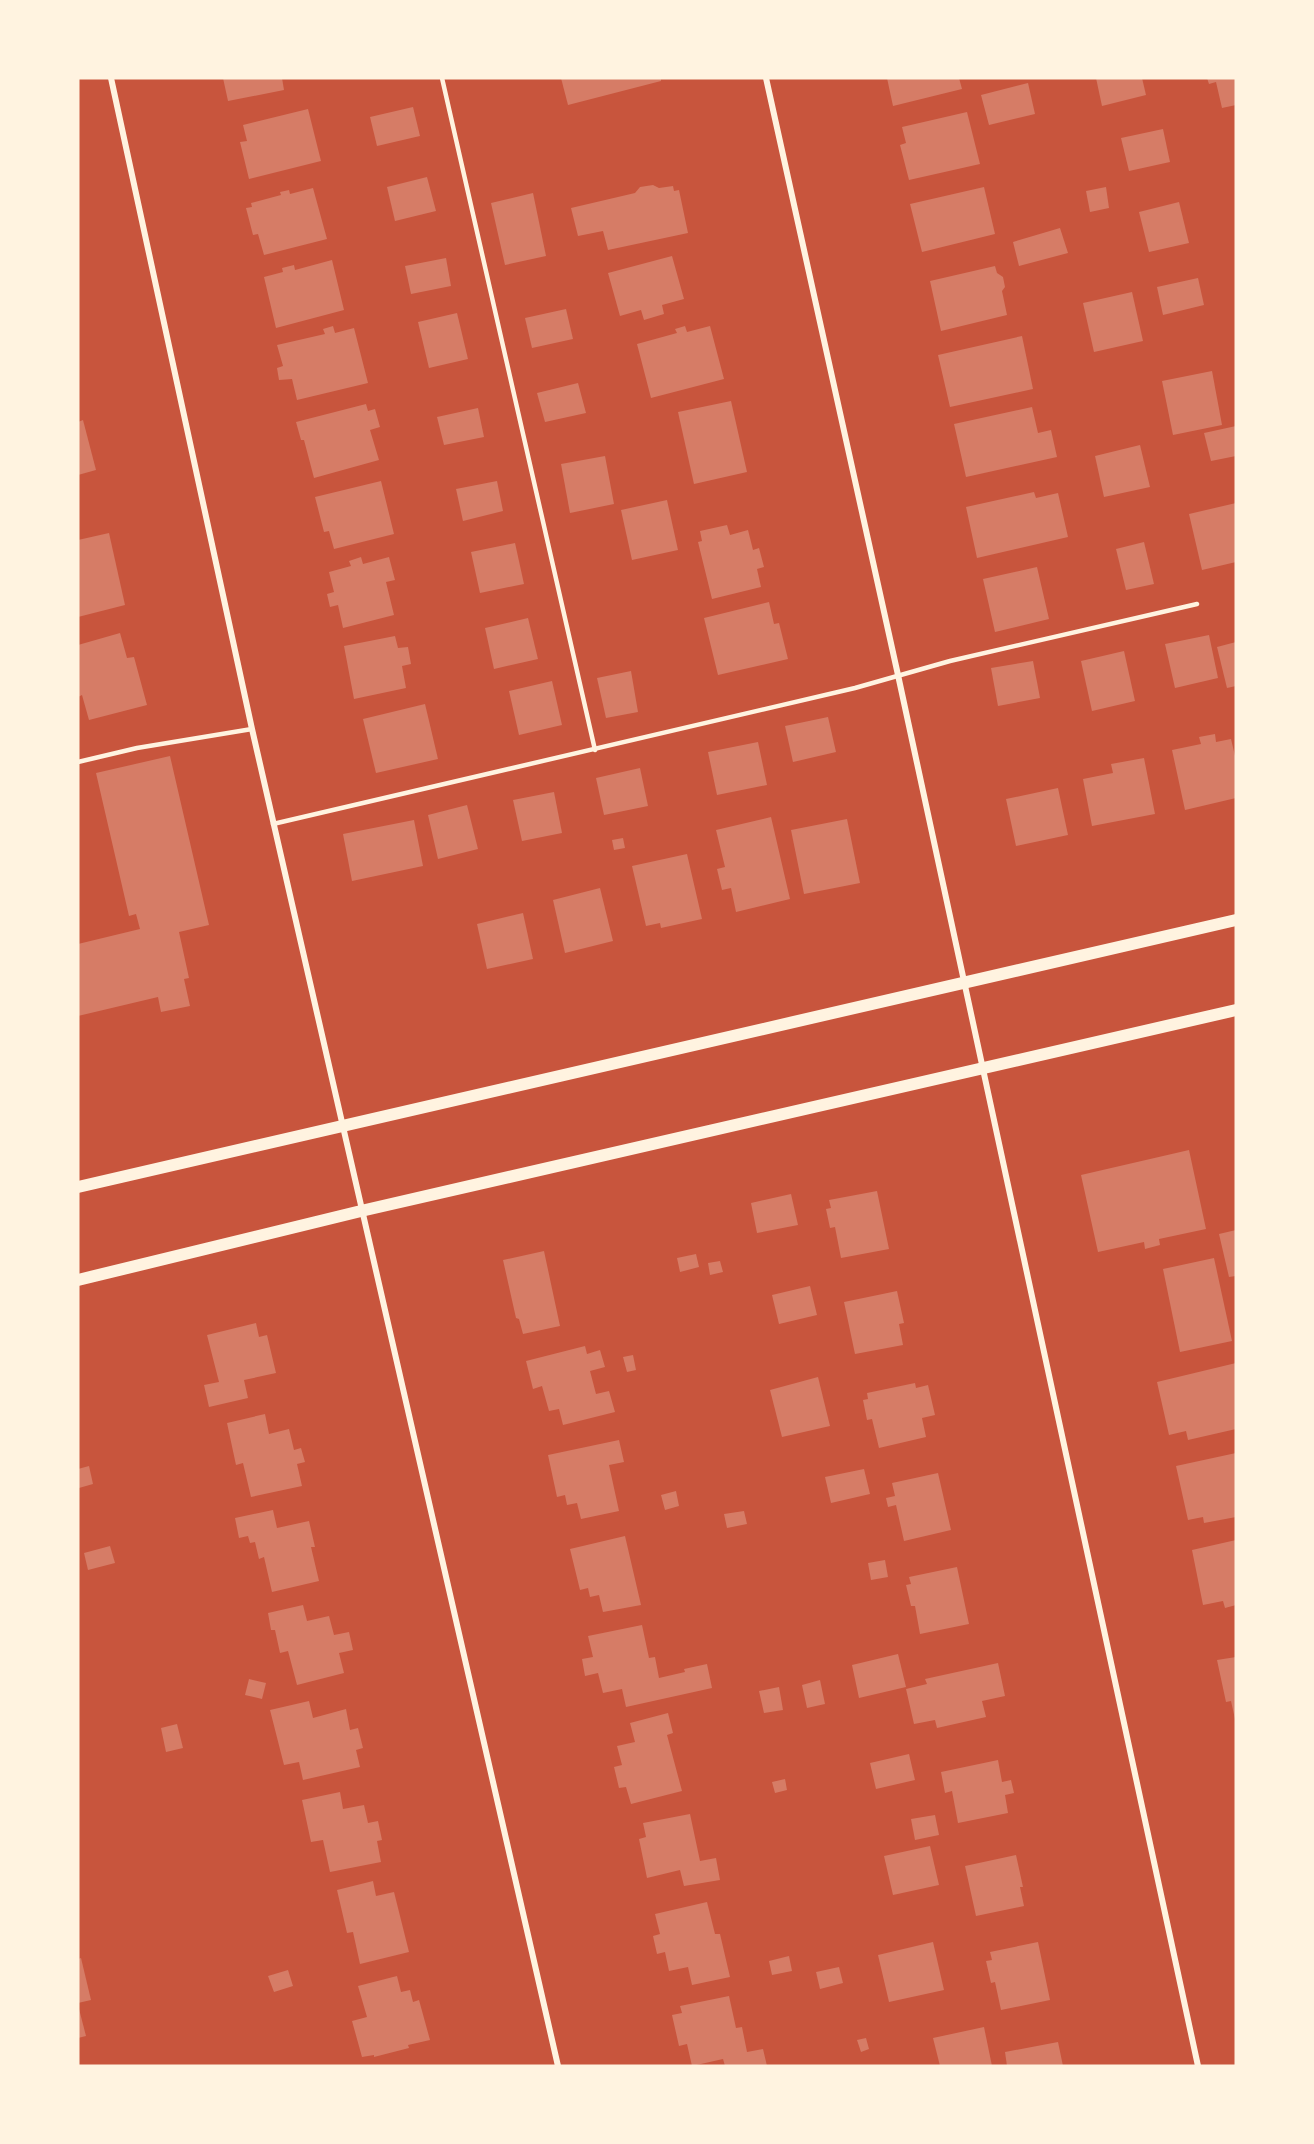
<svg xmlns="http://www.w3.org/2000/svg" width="1314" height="2144" viewBox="0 0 1314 2144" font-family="'Varela Round',sans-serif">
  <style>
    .building { fill: #d67c66 }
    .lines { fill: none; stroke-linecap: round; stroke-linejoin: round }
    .service { stroke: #fff3e0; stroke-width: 4.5 }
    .minor { stroke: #fff3e0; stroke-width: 6 }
    .secondary { stroke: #fff3e0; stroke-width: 12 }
  </style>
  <rect width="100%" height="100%" fill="#c8553d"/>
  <g class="building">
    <polygon points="223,78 282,78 284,90 228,101"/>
    <polygon points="561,78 661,78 661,81 568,105"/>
    <polygon points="887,78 959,78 962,89 893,106"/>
    <polygon points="1096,78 1142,78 1146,95 1102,106"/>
    <polygon points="1207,78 1236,78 1236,105 1222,108 1216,82 1209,84"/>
    <polygon points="1028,83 1035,114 989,125 981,95"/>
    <polygon points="413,107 420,136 377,146 370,117"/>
    <polygon points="308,109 321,161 249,179 240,142 247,141 243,125"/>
    <polygon points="967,112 980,164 909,180 900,145 906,143 902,127"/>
    <polygon points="1163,129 1170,162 1129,171 1121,138"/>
    <polygon points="427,177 436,211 395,221 387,187"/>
    <polygon points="653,185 659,188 673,186 674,191 679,190 688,233 608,250 603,231 578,236 571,208 635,193 640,187"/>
    <polygon points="984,187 995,234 922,252 910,204"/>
    <polygon points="1106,187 1109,208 1090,212 1086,191"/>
    <polygon points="313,188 327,239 264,255 258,234 253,235 246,208 252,207 251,203 281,195 280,192 289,190 290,194"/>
    <polygon points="533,193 546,256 505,265 491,203"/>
    <polygon points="1179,202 1189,243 1149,252 1139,212"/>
    <polygon points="1060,228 1068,253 1019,266 1013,242"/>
    <polygon points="672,256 684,299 662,305 664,314 644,320 641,310 620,316 608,273"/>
    <polygon points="446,258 451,286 411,294 405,266"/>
    <polygon points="332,260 344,310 276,328 264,277 283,272 282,268 294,265 295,270"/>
    <polygon points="995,266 997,273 1003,277 1005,287 1002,291 1007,315 941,331 930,281"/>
    <polygon points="1198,278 1204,305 1163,315 1157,287"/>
    <polygon points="1132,292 1143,341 1094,352 1083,303"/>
    <polygon points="566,309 573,339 532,348 525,318"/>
    <polygon points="457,313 468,359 429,368 418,322"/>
    <polygon points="333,326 335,333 354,328 368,383 297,400 292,379 279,380 277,368 283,366 277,345 325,334 323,329"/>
    <polygon points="685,326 687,332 710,326 724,379 651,398 637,344 677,333 675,329"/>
    <polygon points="1022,336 1033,389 950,407 938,355"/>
    <polygon points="1212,371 1222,425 1173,435 1162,381"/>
    <polygon points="578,383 586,413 545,422 537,393"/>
    <polygon points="731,401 747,472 694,484 678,412"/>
    <polygon points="366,404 368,411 375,409 380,427 370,430 379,460 314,478 304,440 301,440 296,422"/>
    <polygon points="1032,407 1038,433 1051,430 1057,457 966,477 954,424"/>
    <polygon points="478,408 484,437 444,445 437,417"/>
    <polygon points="83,420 96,470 78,475 78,422"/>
    <polygon points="1236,426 1236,456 1211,461 1204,433"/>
    <polygon points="1140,445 1150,487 1104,497 1095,456"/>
    <polygon points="605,456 614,504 570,513 561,464"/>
    <polygon points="381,481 394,534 334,549 329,531 324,532 315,497"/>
    <polygon points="497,481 503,511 463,521 456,489"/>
    <polygon points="1034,492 1036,498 1058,493 1068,537 977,558 966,507"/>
    <polygon points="667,500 678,550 632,560 621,510"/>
    <polygon points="1236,503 1236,562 1202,570 1189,514"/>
    <polygon points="727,525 730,535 748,530 753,550 759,548 764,567 757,569 761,587 712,599 698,542 702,541 700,531"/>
    <polygon points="109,533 125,605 78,617 78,540"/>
    <polygon points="1144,542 1154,584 1126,590 1116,549"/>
    <polygon points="515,543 524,584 480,593 471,552"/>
    <polygon points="361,557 363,564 389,557 395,580 386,582 394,615 343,628 338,605 330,607 327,594 334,592 329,572 351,566 349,561"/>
    <polygon points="1037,567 1049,619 995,632 983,579"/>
    <polygon points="769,602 774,624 779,623 788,659 718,675 704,618"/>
    <polygon points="528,618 538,659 494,669 485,628"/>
    <polygon points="120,633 127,658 134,657 147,705 89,720 82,695 78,697 78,645"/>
    <polygon points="1209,635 1218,678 1175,688 1165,644"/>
    <polygon points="395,636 398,648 408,647 411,664 402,666 406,688 354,699 344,646"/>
    <polygon points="1236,642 1236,686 1227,688 1217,647"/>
    <polygon points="1124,651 1135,701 1092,711 1081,661"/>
    <polygon points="1033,661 1040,698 998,706 991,668"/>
    <polygon points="631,671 638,712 606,718 597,678"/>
    <polygon points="552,681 562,725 519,735 509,691"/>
    <polygon points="425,704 438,759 376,773 363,719"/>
    <polygon points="828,717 836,752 793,762 785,726"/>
    <polygon points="1215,734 1216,742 1231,739 1236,760 1236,798 1185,810 1172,750 1201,744 1199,737"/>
    <polygon points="758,742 767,785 717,795 708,752"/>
    <polygon points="170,756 209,925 179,932 189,978 184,979 190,1006 161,1012 158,997 78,1016 78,944 140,929 136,914 129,916 96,773"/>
    <polygon points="1144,758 1155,814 1092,826 1083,779 1113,773 1111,764"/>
    <polygon points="640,768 648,806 604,815 596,778"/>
    <polygon points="1058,788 1068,835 1016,846 1006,799"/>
    <polygon points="554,792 562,833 522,841 513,800"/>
    <polygon points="467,805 478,849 438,859 428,815"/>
    <polygon points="771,817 790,899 736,912 731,888 722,890 717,869 725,867 716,830"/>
    <polygon points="847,819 860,883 804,894 791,830"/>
    <polygon points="414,820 423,866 352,881 343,834"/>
    <polygon points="623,838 625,848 614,850 612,840"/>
    <polygon points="687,854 702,919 661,928 660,923 646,926 632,866"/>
    <polygon points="600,888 613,941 565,953 553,900"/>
    <polygon points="523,913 533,959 487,969 477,924"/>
    <polygon points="1189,1150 1206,1229 1159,1239 1160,1245 1145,1249 1144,1242 1098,1252 1081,1175"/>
    <polygon points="877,1191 889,1249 841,1258 835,1227 830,1228 826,1209 831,1208 829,1200"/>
    <polygon points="791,1194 798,1225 757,1233 751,1203"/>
    <polygon points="1236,1230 1236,1276 1229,1277 1219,1234"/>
    <polygon points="544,1251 560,1326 523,1334 519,1319 516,1318 503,1260"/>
    <polygon points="696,1254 699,1267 680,1272 677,1258"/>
    <polygon points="1214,1258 1232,1341 1180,1352 1163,1269"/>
    <polygon points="720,1261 723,1272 710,1275 708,1263"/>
    <polygon points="810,1286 817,1315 779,1324 772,1295"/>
    <polygon points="897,1291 904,1323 899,1324 903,1345 855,1354 844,1302"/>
    <polygon points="256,1323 259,1337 267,1335 276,1373 244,1380 248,1398 209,1407 204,1385 219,1382 207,1335"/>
    <polygon points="585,1346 587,1354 600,1350 605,1367 590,1371 596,1394 609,1391 615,1412 563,1425 559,1409 549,1411 542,1386 533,1389 526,1361"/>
    <polygon points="633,1355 636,1370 627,1372 623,1357"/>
    <polygon points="1236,1363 1236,1429 1188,1440 1186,1431 1169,1435 1157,1382"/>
    <polygon points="818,1377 830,1426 782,1437 770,1390"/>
    <polygon points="915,1383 916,1388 928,1385 935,1415 922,1418 926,1437 879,1448 872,1419 867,1420 863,1400 868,1399 867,1393"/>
    <polygon points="265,1414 269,1434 289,1429 294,1450 301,1448 305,1462 297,1464 302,1486 251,1497 243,1463 236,1465 227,1423"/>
    <polygon points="619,1440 624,1462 609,1465 619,1511 581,1519 577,1503 567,1505 565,1495 557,1497 548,1455"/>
    <polygon points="1236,1453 1236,1517 1204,1523 1203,1517 1188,1520 1176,1466"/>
    <polygon points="89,1466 93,1484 79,1488 78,1469"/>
    <polygon points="864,1469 870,1494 831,1503 825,1477"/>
    <polygon points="938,1473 951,1530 904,1541 896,1505 888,1507 886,1498 895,1496 892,1483"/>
    <polygon points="676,1491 679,1506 665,1510 661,1495"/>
    <polygon points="273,1510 277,1528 309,1521 315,1547 311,1547 319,1581 272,1592 264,1557 259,1559 255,1542 250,1543 248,1536 239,1538 235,1518"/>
    <polygon points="744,1511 747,1524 727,1528 724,1514"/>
    <polygon points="625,1536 641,1605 603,1612 599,1595 590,1597 588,1588 580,1590 570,1549"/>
    <polygon points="1236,1540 1236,1605 1225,1608 1223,1601 1203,1605 1192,1550"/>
    <polygon points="110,1546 115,1563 88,1570 84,1553"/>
    <polygon points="885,1560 888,1577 871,1580 868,1563"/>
    <polygon points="957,1567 969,1624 920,1634 915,1606 911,1606 906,1585 911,1584 909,1577"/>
    <polygon points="303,1605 307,1621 329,1616 334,1635 349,1632 353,1650 339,1653 344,1673 297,1685 288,1651 280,1653 275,1630 271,1630 268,1613"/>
    <polygon points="642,1625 649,1658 655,1657 659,1678 685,1672 684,1669 707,1664 712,1688 626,1707 622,1689 603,1693 598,1673 585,1676 582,1659 593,1657 588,1636"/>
    <polygon points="898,1654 906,1687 859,1698 852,1665"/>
    <polygon points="1236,1657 1236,1719 1235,1719 1231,1701 1226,1702 1217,1660"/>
    <polygon points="998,1663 1005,1696 982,1701 986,1717 937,1728 935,1720 914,1724 906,1689 927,1684 925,1679"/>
    <polygon points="249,1679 266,1683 262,1699 245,1695"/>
    <polygon points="820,1680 825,1704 807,1708 802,1685"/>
    <polygon points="779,1687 783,1710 764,1713 759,1691"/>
    <polygon points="309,1701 313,1718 346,1709 350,1730 358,1728 363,1748 356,1750 360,1767 303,1780 299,1762 284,1765 270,1710"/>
    <polygon points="668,1713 673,1733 667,1735 682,1791 631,1804 626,1787 619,1788 614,1767 622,1765 617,1746 635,1742 630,1723"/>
    <polygon points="177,1724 183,1748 166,1752 161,1728"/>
    <polygon points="909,1754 915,1780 876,1789 870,1763"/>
    <polygon points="998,1760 1002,1782 1011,1780 1014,1793 1005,1795 1008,1813 958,1823 952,1791 945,1793 941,1772"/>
    <polygon points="785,1779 787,1790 775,1793 772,1782"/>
    <polygon points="340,1792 343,1809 364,1805 368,1823 378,1821 382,1840 377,1841 381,1862 330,1872 323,1840 311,1842 302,1800"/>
    <polygon points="690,1814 700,1861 716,1858 720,1880 684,1886 680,1870 647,1878 639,1839 646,1837 643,1823"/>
    <polygon points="935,1815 939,1835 915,1840 911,1819"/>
    <polygon points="930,1846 939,1885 893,1895 884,1856"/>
    <polygon points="1016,1855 1023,1887 1020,1887 1024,1906 976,1916 965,1866"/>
    <polygon points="373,1881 376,1896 394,1892 409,1952 360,1964 353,1932 347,1933 337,1890"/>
    <polygon points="707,1902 715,1934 720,1934 730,1977 692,1985 688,1967 669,1971 665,1952 657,1954 653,1936 660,1934 655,1914"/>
    <polygon points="933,1942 944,1990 889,2002 878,1955"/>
    <polygon points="1038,1942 1050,2000 1001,2010 995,1982 991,1983 986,1961 992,1960 990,1952"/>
    <polygon points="789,1956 792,1971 772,1975 769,1961"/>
    <polygon points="81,1958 91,2000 78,2003 78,1959"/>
    <polygon points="839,1967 843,1983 820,1989 816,1972"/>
    <polygon points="288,1970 293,1986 274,1992 268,1976"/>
    <polygon points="397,1976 401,1992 410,1990 413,2002 419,2000 430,2040 408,2045 409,2048 374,2057 374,2055 362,2057 352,2021 367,2017 358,1986"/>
    <polygon points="729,1996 736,2028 742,2027 747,2052 763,2049 767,2066 725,2066 723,2059 692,2066 687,2044 679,2046 672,2015 682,2013 680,2006"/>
    <polygon points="78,2005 86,2036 78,2038"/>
    <polygon points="984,2027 992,2066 940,2066 933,2038"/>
    <polygon points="866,2038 869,2049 861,2052 857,2040"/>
    <polygon points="1058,2042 1063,2066 1007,2066 1005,2052"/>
  </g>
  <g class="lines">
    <g class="service">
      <polyline points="442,78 595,750"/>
      <polyline points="78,762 137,748 252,729"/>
      <polyline points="273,824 855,688 950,661 1197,604"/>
    </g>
    <g class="minor">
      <polyline points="111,78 252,729 558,2066"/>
      <polyline points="766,78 898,675 1198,2066"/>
    </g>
    <g class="secondary">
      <polyline points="78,1187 1236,920"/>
      <polyline points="78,1280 361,1211 1236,1010"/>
    </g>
  </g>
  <rect width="1314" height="2144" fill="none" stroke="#fff3e0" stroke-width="159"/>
</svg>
